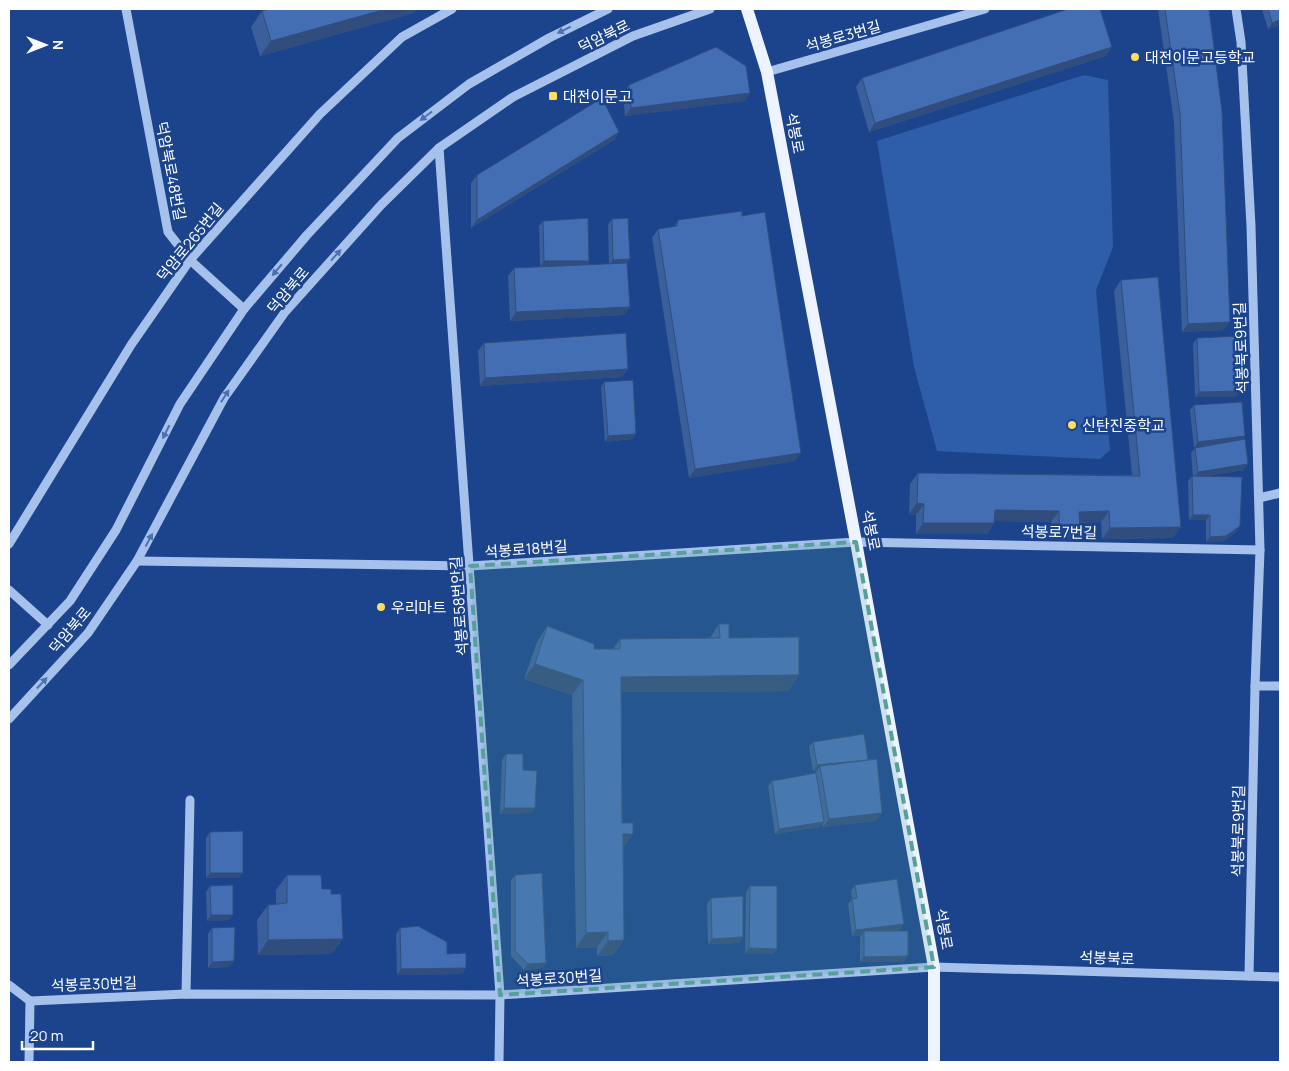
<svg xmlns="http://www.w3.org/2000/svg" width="1289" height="1071" viewBox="0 0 1289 1071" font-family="Manrope,'Noto Sans KR',sans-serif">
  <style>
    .garden { fill: #2e5daa }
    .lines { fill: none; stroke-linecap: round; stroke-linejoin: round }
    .minor { stroke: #a7c1ed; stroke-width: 9 }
    .major { stroke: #edf3ff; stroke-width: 12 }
    .wall { fill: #3a5f9b }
    .shaded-wall { fill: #304d7e }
    .building { fill: #446eb4; stroke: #304d7e }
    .oneway { fill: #4c70ae }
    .marked { fill: #579f9a; fill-opacity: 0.2; stroke: #579f9a; stroke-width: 4; stroke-dasharray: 10 6; stroke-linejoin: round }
    .poi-dot { fill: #fedd63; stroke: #1b448c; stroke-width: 2 }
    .labels { text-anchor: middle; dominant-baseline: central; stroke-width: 5; stroke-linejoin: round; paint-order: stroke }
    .street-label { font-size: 15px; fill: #fff; stroke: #1b448c }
    .poi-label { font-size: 15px; fill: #fff; stroke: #1b448c; text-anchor: start }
  </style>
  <rect width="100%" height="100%" fill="#1b448c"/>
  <polygon class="garden" points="1084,75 1108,80 1113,247 1096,290 1110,450 1100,459 937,451 914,367 877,141"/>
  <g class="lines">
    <g class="minor">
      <polyline points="126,9 168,232 190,260 244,309"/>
      <polyline points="1236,9 1241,42 1251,226 1260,550 1255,686 1249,976"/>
      <polyline points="767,72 985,9"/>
      <polyline points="439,148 500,995 499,1062"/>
      <polyline points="1259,498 1280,493"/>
      <polyline points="9,544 131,345 190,260 320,114 402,37 452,9"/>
      <polyline points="137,561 470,566 856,542 1260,550"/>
      <polyline points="9,590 48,625"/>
      <polyline points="9,665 70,601 116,530 180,404 244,309 307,235 398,138 469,84 549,38 608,9"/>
      <polyline points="1255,686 1280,686"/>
      <polyline points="9,719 88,633 137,561 224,398 285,312 381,205 439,148 513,97 633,36 710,9"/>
      <polyline points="9,985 30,1001 186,994 500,995 934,967 1280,977"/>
      <polyline points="186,994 190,800"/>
      <polyline points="29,1062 30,1001"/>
    </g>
    <polyline class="major" points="747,9 767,72 856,542 934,967 934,1062"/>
  </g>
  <g class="wall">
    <polygon points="262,9 417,9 414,13 260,56 251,27 262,11"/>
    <polygon points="1158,9 1209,9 1224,330 1182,332 1174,122"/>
    <polygon points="1262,9 1280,9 1280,25 1268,29"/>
    <polygon points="1106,56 869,132 856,87 862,78"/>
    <polygon points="629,85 750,93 744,101 625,116 623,94"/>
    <polygon points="619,132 614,140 471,228 471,183 477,175"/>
    <polygon points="742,216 795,461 689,478 652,238 658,229 674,227 678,220"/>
    <polygon points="612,219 630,259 627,263 624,315 510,321 508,276 514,268 550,266 540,266 539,226 543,221 589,261 587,265 609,264 608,225"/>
    <polygon points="1121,280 1173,538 1102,539 1101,522 1080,523 1080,528 1072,538 1051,539 1051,522 994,521 994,523 987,534 916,534 916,515 909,514 910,484 918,473 1132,475 1114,291"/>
    <polygon points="1197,338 1236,397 1195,397 1193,344"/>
    <polygon points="484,343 628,369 622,377 480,386 478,351"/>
    <polygon points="604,382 636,434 632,439 605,442 601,387"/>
    <polygon points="1194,405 1244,439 1244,470 1207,476 1240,526 1236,532 1222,542 1206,542 1206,520 1189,520 1188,481 1192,476 1193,476 1191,453 1195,448 1198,447 1194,448 1190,410"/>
    <polygon points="719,624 729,638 799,675 788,691 621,692 624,940 613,955 597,956 597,947 576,948 572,695 524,679 537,642 547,626 594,649 613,649 620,639 710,638"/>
    <polygon points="813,742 876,821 823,827 822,823 820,827 775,834 768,786 772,781 814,774 817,771 813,771 809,747"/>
    <polygon points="506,754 523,770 531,813 500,814 502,760"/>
    <polygon points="210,832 239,878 206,878 206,838"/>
    <polygon points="287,875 322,889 332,954 258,955 257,920 268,905 276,904 276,890"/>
    <polygon points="515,875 546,963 542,968 524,970 511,956 511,880"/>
    <polygon points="855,885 900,930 892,931 904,962 860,962 860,937 862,935 852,936 848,904 852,899 851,891"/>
    <polygon points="210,886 229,920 207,921 206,892"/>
    <polygon points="750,886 773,954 745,954 746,892"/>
    <polygon points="711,898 743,937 739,943 708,944 707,904"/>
    <polygon points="212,928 230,967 208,968 208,934"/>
    <polygon points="400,928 447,954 466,968 462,974 397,975 396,934"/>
  </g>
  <g class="shaded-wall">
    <polygon points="386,9 417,9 414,13 260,56 271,41"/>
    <polygon points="1280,20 1280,25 1268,29 1272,23"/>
    <polygon points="1112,47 1106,56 869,132 875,123"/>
    <polygon points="750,93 744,101 625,116 631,108"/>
    <polygon points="619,132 614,140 471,228 477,220"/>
    <polygon points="630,259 626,264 609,265 613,260"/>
    <polygon points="544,261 589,261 585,266 540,266"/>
    <polygon points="630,307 624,315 510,321 516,312"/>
    <polygon points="1230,322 1224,330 1182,332 1188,324"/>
    <polygon points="628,369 622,377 480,386 485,378"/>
    <polygon points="1240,391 1236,397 1195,397 1199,392"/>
    <polygon points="636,434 632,439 605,442 608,436"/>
    <polygon points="1245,436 1241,442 1194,448 1198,442"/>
    <polygon points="801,453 795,461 689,478 695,469"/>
    <polygon points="1248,464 1244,470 1194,478 1198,472"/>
    <polygon points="917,503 924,504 916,515 909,514"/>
    <polygon points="995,510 1059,511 1051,522 987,521"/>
    <polygon points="1109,511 1101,522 1072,523 1079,512"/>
    <polygon points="1193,515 1210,515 1206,520 1189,520"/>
    <polygon points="923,523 994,523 987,534 916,534"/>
    <polygon points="1240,526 1236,532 1222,542 1206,542 1210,537"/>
    <polygon points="1181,527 1173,538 1102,539 1110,528"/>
    <polygon points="1059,528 1080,528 1072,538 1051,539"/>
    <polygon points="535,664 583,680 572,695 524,679"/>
    <polygon points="799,675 788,691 610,692 621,677"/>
    <polygon points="868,760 820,766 817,771 813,771 817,765"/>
    <polygon points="504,808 535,808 531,813 500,814"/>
    <polygon points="882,813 876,821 823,827 829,819"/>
    <polygon points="824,822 820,827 775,834 779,829"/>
    <polygon points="623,834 633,834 623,849"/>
    <polygon points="210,873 243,873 239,878 206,878"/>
    <polygon points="211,915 233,915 229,920 207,921"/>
    <polygon points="904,924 900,930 864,934 864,931 862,935 852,936 856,930"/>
    <polygon points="608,932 597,947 576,948 586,933"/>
    <polygon points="743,937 739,943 708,944 712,939"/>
    <polygon points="343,939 332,954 258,955 268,940"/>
    <polygon points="624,940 613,955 597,956 608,941"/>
    <polygon points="749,948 777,949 773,954 745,954"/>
    <polygon points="908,956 904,962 860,962 864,957"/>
    <polygon points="234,961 230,967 208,968 212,962"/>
    <polygon points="546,963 542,968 524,970 528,964"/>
    <polygon points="466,968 462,974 397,975 401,969"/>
  </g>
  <g class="building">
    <polygon points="270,9 386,9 271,41 262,11"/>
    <polygon points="1068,9 1100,9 1112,47 875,123 862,78"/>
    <polygon points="1165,9 1209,9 1222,111 1230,322 1188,324 1180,114"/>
    <polygon points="1268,9 1280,9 1280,20 1272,23"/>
    <polygon points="716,47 746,66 750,93 631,108 629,85"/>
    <polygon points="602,98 619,132 477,220 477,175"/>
    <polygon points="742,211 742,216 765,212 801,453 695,469 658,229 677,226 678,220"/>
    <polygon points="588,218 589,261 544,261 543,221"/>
    <polygon points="628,218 630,259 613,260 612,219"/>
    <polygon points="627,263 630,307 516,312 514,268"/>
    <polygon points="1158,277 1181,527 1110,528 1109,511 1079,512 1080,528 1059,528 1059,511 995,510 994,523 923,523 924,504 917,503 918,473 1140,476 1121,280"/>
    <polygon points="626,333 628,369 485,378 484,343"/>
    <polygon points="1240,336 1240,391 1199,392 1197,338"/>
    <polygon points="633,380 636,434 608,436 604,382"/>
    <polygon points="1242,402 1245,436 1198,442 1194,405"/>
    <polygon points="1245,439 1248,464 1198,472 1195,448"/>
    <polygon points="1192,476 1242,477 1240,526 1226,536 1210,537 1210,515 1193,515"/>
    <polygon points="719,624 729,624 729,638 799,637 799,675 621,677 622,823 633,823 633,834 623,834 624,940 608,941 608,932 586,933 583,680 535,664 547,626 594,644 594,649 620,649 620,639 720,638"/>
    <polygon points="864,734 868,760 817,765 813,742"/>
    <polygon points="506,754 523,754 523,770 537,771 535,808 504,808"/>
    <polygon points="877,759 882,813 829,819 820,766"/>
    <polygon points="816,773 824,822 779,829 772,781"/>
    <polygon points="243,831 243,873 210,873 210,832"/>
    <polygon points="542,873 546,963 528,964 515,951 515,875"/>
    <polygon points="287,875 321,875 322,889 331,889 331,894 341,894 343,939 268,940 268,905 287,903"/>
    <polygon points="897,879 904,924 856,930 852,899 857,898 855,885"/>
    <polygon points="233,885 233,915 211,915 210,886"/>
    <polygon points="750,886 777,886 777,949 749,948"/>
    <polygon points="743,896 743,937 712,939 711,898"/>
    <polygon points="418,926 447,942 447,954 466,953 466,968 401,969 400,928"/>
    <polygon points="235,927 234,961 212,962 212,928"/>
    <polygon points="864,931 908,931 908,956 864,957"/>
  </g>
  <defs><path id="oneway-solid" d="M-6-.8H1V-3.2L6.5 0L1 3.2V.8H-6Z" transform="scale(1.25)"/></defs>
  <g class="oneway">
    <use href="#oneway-solid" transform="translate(564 30) rotate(154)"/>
    <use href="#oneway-solid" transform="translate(426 116) rotate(143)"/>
    <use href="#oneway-solid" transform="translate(336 255) rotate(-48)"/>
    <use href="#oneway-solid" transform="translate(277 270) rotate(130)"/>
    <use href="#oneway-solid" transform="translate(225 396) rotate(-57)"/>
    <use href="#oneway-solid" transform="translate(166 432) rotate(117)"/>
    <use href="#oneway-solid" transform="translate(149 540) rotate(-62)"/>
    <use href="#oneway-solid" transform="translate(42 683) rotate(-47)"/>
  </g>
  <path class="marked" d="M856,542l78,425 -434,28 -30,-429z"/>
  <g class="poi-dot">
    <circle cx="1135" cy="57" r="5"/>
    <rect x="548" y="91" width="10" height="10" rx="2.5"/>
    <circle cx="1072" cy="425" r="5"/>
    <circle cx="381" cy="607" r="5"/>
  </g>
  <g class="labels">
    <g class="street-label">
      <text transform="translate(604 36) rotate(-26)">덕암북로</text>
      <text transform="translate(843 36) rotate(-16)">석봉로3번길</text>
      <text transform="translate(795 133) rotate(79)">석봉로</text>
      <text transform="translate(171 171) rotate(79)">덕암북로48번길</text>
      <text transform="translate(190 242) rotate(-51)">덕암로265번길</text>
      <text transform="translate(288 290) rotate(-50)">덕암북로</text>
      <text transform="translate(1241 348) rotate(-92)">석봉북로9번길</text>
      <text transform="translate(871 530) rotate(79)">석봉로</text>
      <text transform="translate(1059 532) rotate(1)">석봉로7번길</text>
      <text transform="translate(526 549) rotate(-4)">석봉로18번길</text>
      <text transform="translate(459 606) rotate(-94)">석봉로58번안길</text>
      <text transform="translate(70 630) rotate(-50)">덕암북로</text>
      <text transform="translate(1238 831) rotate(-89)">석봉북로9번길</text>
      <text transform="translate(944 929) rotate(80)">석봉로</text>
      <text transform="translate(1107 958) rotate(2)">석봉북로</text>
      <text transform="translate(559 978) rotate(-4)">석봉로30번길</text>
      <text transform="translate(94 984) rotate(-2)">석봉로30번길</text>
    </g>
    <g class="poi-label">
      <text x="1145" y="57">대전이문고등학교</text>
      <text x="563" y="96">대전이문고</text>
      <text x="1082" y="425">신탄진중학교</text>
      <text x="391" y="607">우리마트</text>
    </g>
  </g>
  <rect width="1289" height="1071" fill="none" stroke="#ffffff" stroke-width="20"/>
  <g transform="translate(45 45) rotate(90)" stroke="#1b448c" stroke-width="4" paint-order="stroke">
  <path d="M0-4L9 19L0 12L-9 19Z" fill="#ffffff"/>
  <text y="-8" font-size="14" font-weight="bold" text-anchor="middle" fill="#ffffff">N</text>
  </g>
  <path d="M22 1041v8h71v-8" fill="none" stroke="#ffffff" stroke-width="2.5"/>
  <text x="30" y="1041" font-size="15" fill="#ffffff" stroke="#1b448c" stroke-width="4" paint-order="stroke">20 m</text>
</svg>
